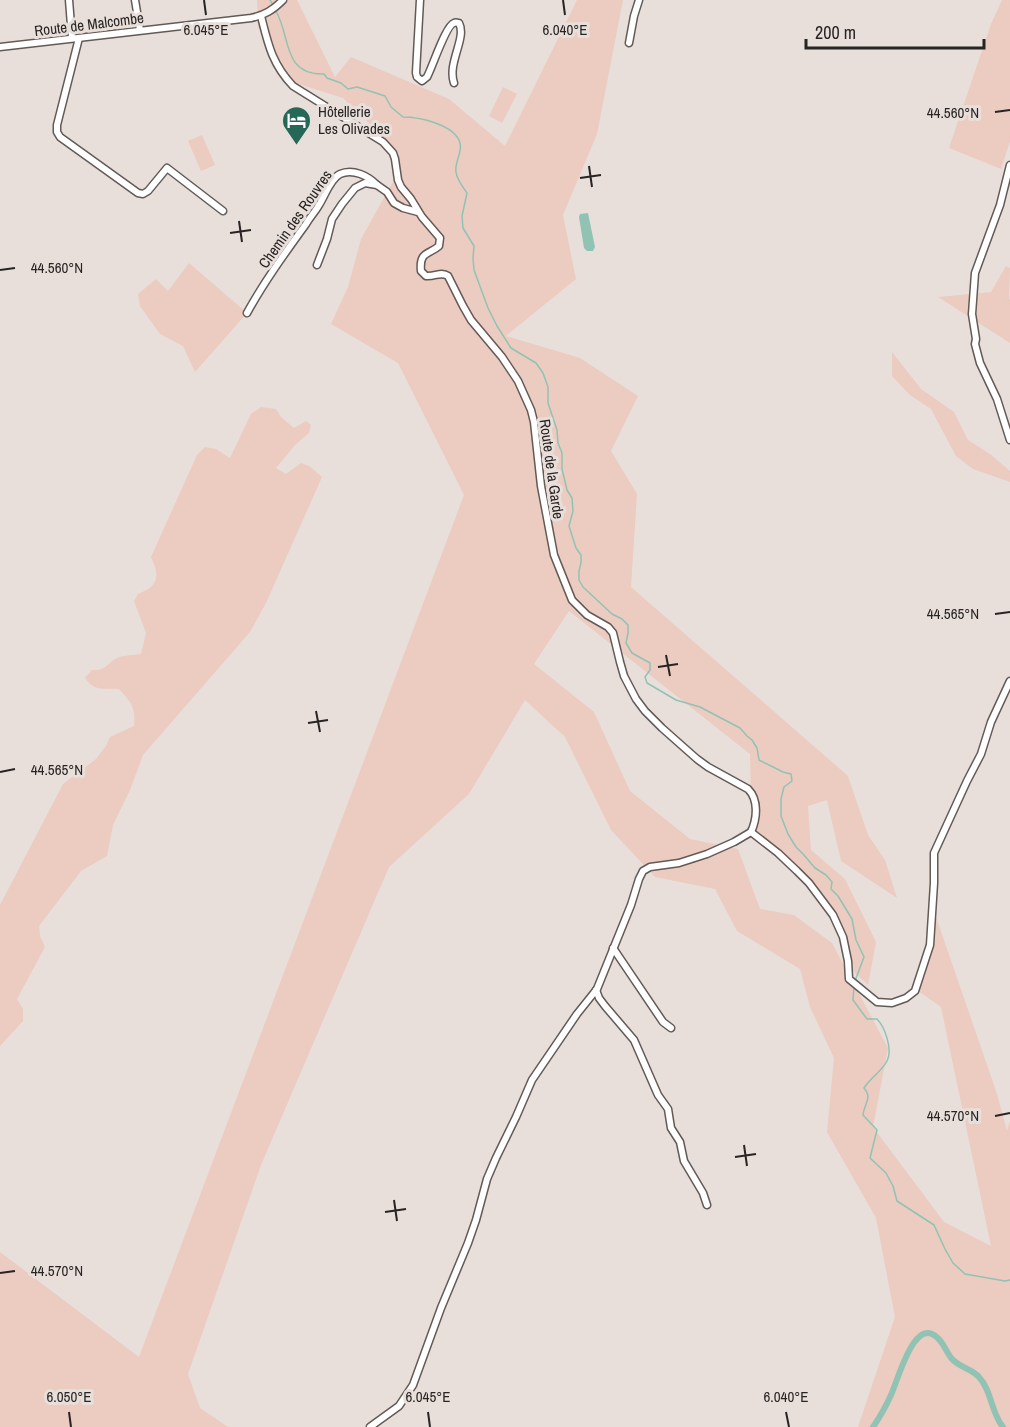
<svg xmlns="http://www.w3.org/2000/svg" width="1010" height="1427" viewBox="0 0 1010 1427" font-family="'Archivo Narrow',sans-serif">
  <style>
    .green { fill: #eccbc0 }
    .water { fill: #90c3b4 }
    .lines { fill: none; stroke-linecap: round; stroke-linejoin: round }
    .stream { stroke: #90c3b4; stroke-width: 1.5 }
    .canal { stroke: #90c3b4; stroke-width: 6 }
    .minor-casing { stroke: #625a57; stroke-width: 9 }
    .minor { stroke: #fff; stroke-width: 6 }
    .ticks { fill: none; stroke: #272423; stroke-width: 2 }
    .labels { text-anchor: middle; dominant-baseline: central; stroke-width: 6; stroke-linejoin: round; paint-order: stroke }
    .street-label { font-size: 15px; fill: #272423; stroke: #e8dfdb }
    .poi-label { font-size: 15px; fill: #272423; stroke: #e8dfdb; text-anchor: start }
    .ticks-label { font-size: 15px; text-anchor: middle; fill: #272423; stroke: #e8dfdb; stroke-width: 6; stroke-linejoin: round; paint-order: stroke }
  </style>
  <rect width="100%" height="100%" fill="#e8dfdb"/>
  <g class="green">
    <polygon points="257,0 297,0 335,77 351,57 449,99 505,146 577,0 623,0 597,134 563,215 576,279 506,336 580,358 638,396 611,451 637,494 631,587 848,776 868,835 885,860 897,898 841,861 827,800 808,806 811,850 845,879 876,942 868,985 850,968 836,928 802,878 752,838 750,754 569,611 534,664 594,712 630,791 690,839 738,849 760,909 794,915 832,943 888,1048 873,1127 944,1222 991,1246 941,1007 917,990 934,911 997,1094 1007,1131 1010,1121 1010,1427 858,1427 895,1317 876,1218 827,1132 834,1058 810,1007 800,969 737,931 715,889 655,877 611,830 565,737 525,700 469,794 389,867 261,1165 188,1374 200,1408 228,1427 0,1427 0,1252 139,1357 464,495 398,363 331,324 348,287 361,239 395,178 399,153 343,98 286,80 258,27"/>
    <polygon points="1002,0 1010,0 1010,141 1001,169 949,148 991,24"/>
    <polygon points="503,87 517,94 502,123 489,116"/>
    <polygon points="202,135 215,165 201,171 188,141"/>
    <polygon points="189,263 247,313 195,372 183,346 160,334 140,306 138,294 156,279 168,291"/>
    <polygon points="1006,266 1010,268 1009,299 1010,300 1010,343 938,297 991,292"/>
    <polygon points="892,352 921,389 954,412 968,440 990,454 1010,471 1010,482 973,469 956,456 931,409 910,395 892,376"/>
    <path d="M261,407l15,2 5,8 13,11 12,-7 5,4 -2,8 -14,12 -19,23 10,6 15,-11 8,3 13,11 -56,126 -16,29 -107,123 -13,35 -17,35 -6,31 -26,15 -42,55 1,10 5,11 -28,52 6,10v12l-23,25v-141l63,-121 33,-25 10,-13 4,-9 24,-11c2,-18 -3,-24 -15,-37 -15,-1 -25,3 -34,-11l7,-8c15,1 15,-7 25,-12 7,-3 17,-3 24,-4l5,-21 -12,-32 4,-7c21,-8 22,-18 13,-37l46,-102 8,-8 11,2 14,9 21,-44z"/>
  </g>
  <polygon class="water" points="588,213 595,247 593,251 587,251 584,248 579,217 580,214"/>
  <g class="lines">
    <g class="stream">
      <polyline points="270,0 274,7"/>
      <path d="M276,11c15,26 6,64 48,63l3,4 14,5 7,6 9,-2 28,9 6,11 12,10c16,0 48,7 56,23 5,11 -5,22 -3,32 1,8 7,15 11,21l-5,23 1,12 11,18 -1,12 1,12 14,38 9,18 14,22 25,15 7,10 5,14v16l9,27 1,13 4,10v16l5,21 5,8 1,13 -4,15 7,22 5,7v8l-2,8v9l4,7 29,27 10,5 6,6v8l-2,10 6,10 18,10v7l-5,7 2,6 29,17 24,7 40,21 7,8 5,4 5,8 2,12 24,12 8,2 1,7 -8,6 -3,12v17l7,18 8,13 7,7 12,14 11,7 6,7 -1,7 7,7 14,23 4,21 8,17 -9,24"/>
      <path d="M854,986l-1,14 14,19h10c8,8 16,31 10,42 -5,10 -17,17 -23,27 9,11 0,15 -1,27l14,15 -7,28 16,15 7,13 4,15 37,24 11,24 8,14 12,11 40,7 5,-1"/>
    </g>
    <path class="canal" d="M873,1427c7,-10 13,-21 18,-32 6,-13 21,-70 41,-61 10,4 14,18 20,25 7,8 20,10 27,18 13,14 12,36 24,50"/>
    <defs>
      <g id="minor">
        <polyline points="69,0 72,38"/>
        <polyline points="135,0 140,30"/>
        <path d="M420,0l-4,73 1,4 5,4 5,-4c5,-9 19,-52 27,-54 2,-1 3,0 5,0 8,15 -12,40 -5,60"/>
        <path d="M261,16c7,28 11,48 32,70l90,56 10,11 2,6 3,21 3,7 10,12 11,18 18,21 -1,8c-10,9 -20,5 -18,25l5,5c9,1 15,-5 22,0l15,30 8,14 31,37 16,24 13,29 3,12 7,64 13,69 18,45 15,15 21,12 5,6 7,29 4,14 12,23 9,12 17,17 35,31 11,8 40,22c11,11 9,30 3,43"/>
        <polyline points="79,38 57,125 57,132 60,137 138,193 143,194 148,191 167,168 223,211"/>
        <polyline points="629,43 634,16 639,0"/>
        <path d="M0,47l251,-29c14,-3 22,-8 32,-18"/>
        <polyline points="1010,165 1000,205 975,273 972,314 976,339 975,344 980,363 997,399 1010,440"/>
        <polyline points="317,265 327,239 332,219 342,204 355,188 365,183 377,185 387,192 394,203 403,208 418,212"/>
        <path d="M247,313c17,-31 38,-60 59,-89 4,-7 9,-12 13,-19 6,-9 11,-26 21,-31 13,-6 28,2 37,11"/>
        <polyline points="751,832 778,853 797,871 809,883 833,915 843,937 848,961 849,979 877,1002 892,1003 906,998 915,991 930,945 934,883 934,853 967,781 981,754 991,722 1010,681"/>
        <polyline points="613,948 663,1022 671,1028"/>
        <polyline points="596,990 599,998 605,1006 634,1040 658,1095 668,1109 671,1128 680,1142 684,1161 703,1193 707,1205"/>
        <polyline points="370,1427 399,1406 413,1385 441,1308 468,1243 476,1220 487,1179 496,1158 516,1117 532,1080 577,1014 597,989 631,905 639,879 643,871 650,867 679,863 707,854 734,842 751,832"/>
      </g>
    </defs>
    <use href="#minor" class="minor-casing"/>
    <use href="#minor" class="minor"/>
  </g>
  <path class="ticks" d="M204,0l2,15M563,0l2,15M995,112l15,-2M589,166l3,21M580,178l21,-3M239,221l3,21M230,233l21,-3M0,270l15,-2M995,614l15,-2M666,655l4,21M658,667l20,-3M316,711l4,21M308,723l20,-3M0,772l15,-3M995,1116l15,-3M744,1145l3,21M735,1157l21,-3M394,1200l3,21M385,1212l21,-3M0,1273l15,-2M69,1412l2,15M428,1412l2,15M786,1412l3,15"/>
  <defs>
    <symbol id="hotel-pin" viewBox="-11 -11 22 30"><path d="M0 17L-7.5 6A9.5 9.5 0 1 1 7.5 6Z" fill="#256858" stroke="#e8dfdb"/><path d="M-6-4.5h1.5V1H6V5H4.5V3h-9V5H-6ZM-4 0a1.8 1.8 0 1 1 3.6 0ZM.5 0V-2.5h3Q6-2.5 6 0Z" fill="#fff"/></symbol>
  </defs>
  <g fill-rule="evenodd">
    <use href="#hotel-pin" x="280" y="104" width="33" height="45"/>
  </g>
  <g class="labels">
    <g class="street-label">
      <text transform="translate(89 24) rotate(-7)">Route de Malcombe</text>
      <text transform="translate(295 219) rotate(-55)">Chemin des Rouvres</text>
      <text transform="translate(552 469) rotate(82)">Route de la Garde</text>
    </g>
    <g class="poi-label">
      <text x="318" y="111">Hôtellerie<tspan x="318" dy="17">Les Olivades</tspan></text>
    </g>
  </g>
  <g class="ticks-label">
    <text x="206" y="35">6.045°E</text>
    <text x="565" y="35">6.040°E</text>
    <text x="953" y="118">44.560°N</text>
    <text x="57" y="273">44.560°N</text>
    <text x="953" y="619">44.565°N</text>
    <text x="57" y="775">44.565°N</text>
    <text x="953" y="1121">44.570°N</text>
    <text x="57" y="1276">44.570°N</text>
    <text x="69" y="1402">6.050°E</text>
    <text x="428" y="1402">6.045°E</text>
    <text x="786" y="1402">6.040°E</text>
  </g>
  <path d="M806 39v9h178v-9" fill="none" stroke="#272423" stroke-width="3"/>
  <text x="815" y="39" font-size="18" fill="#272423" stroke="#e8dfdb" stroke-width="4.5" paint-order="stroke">200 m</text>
</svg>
